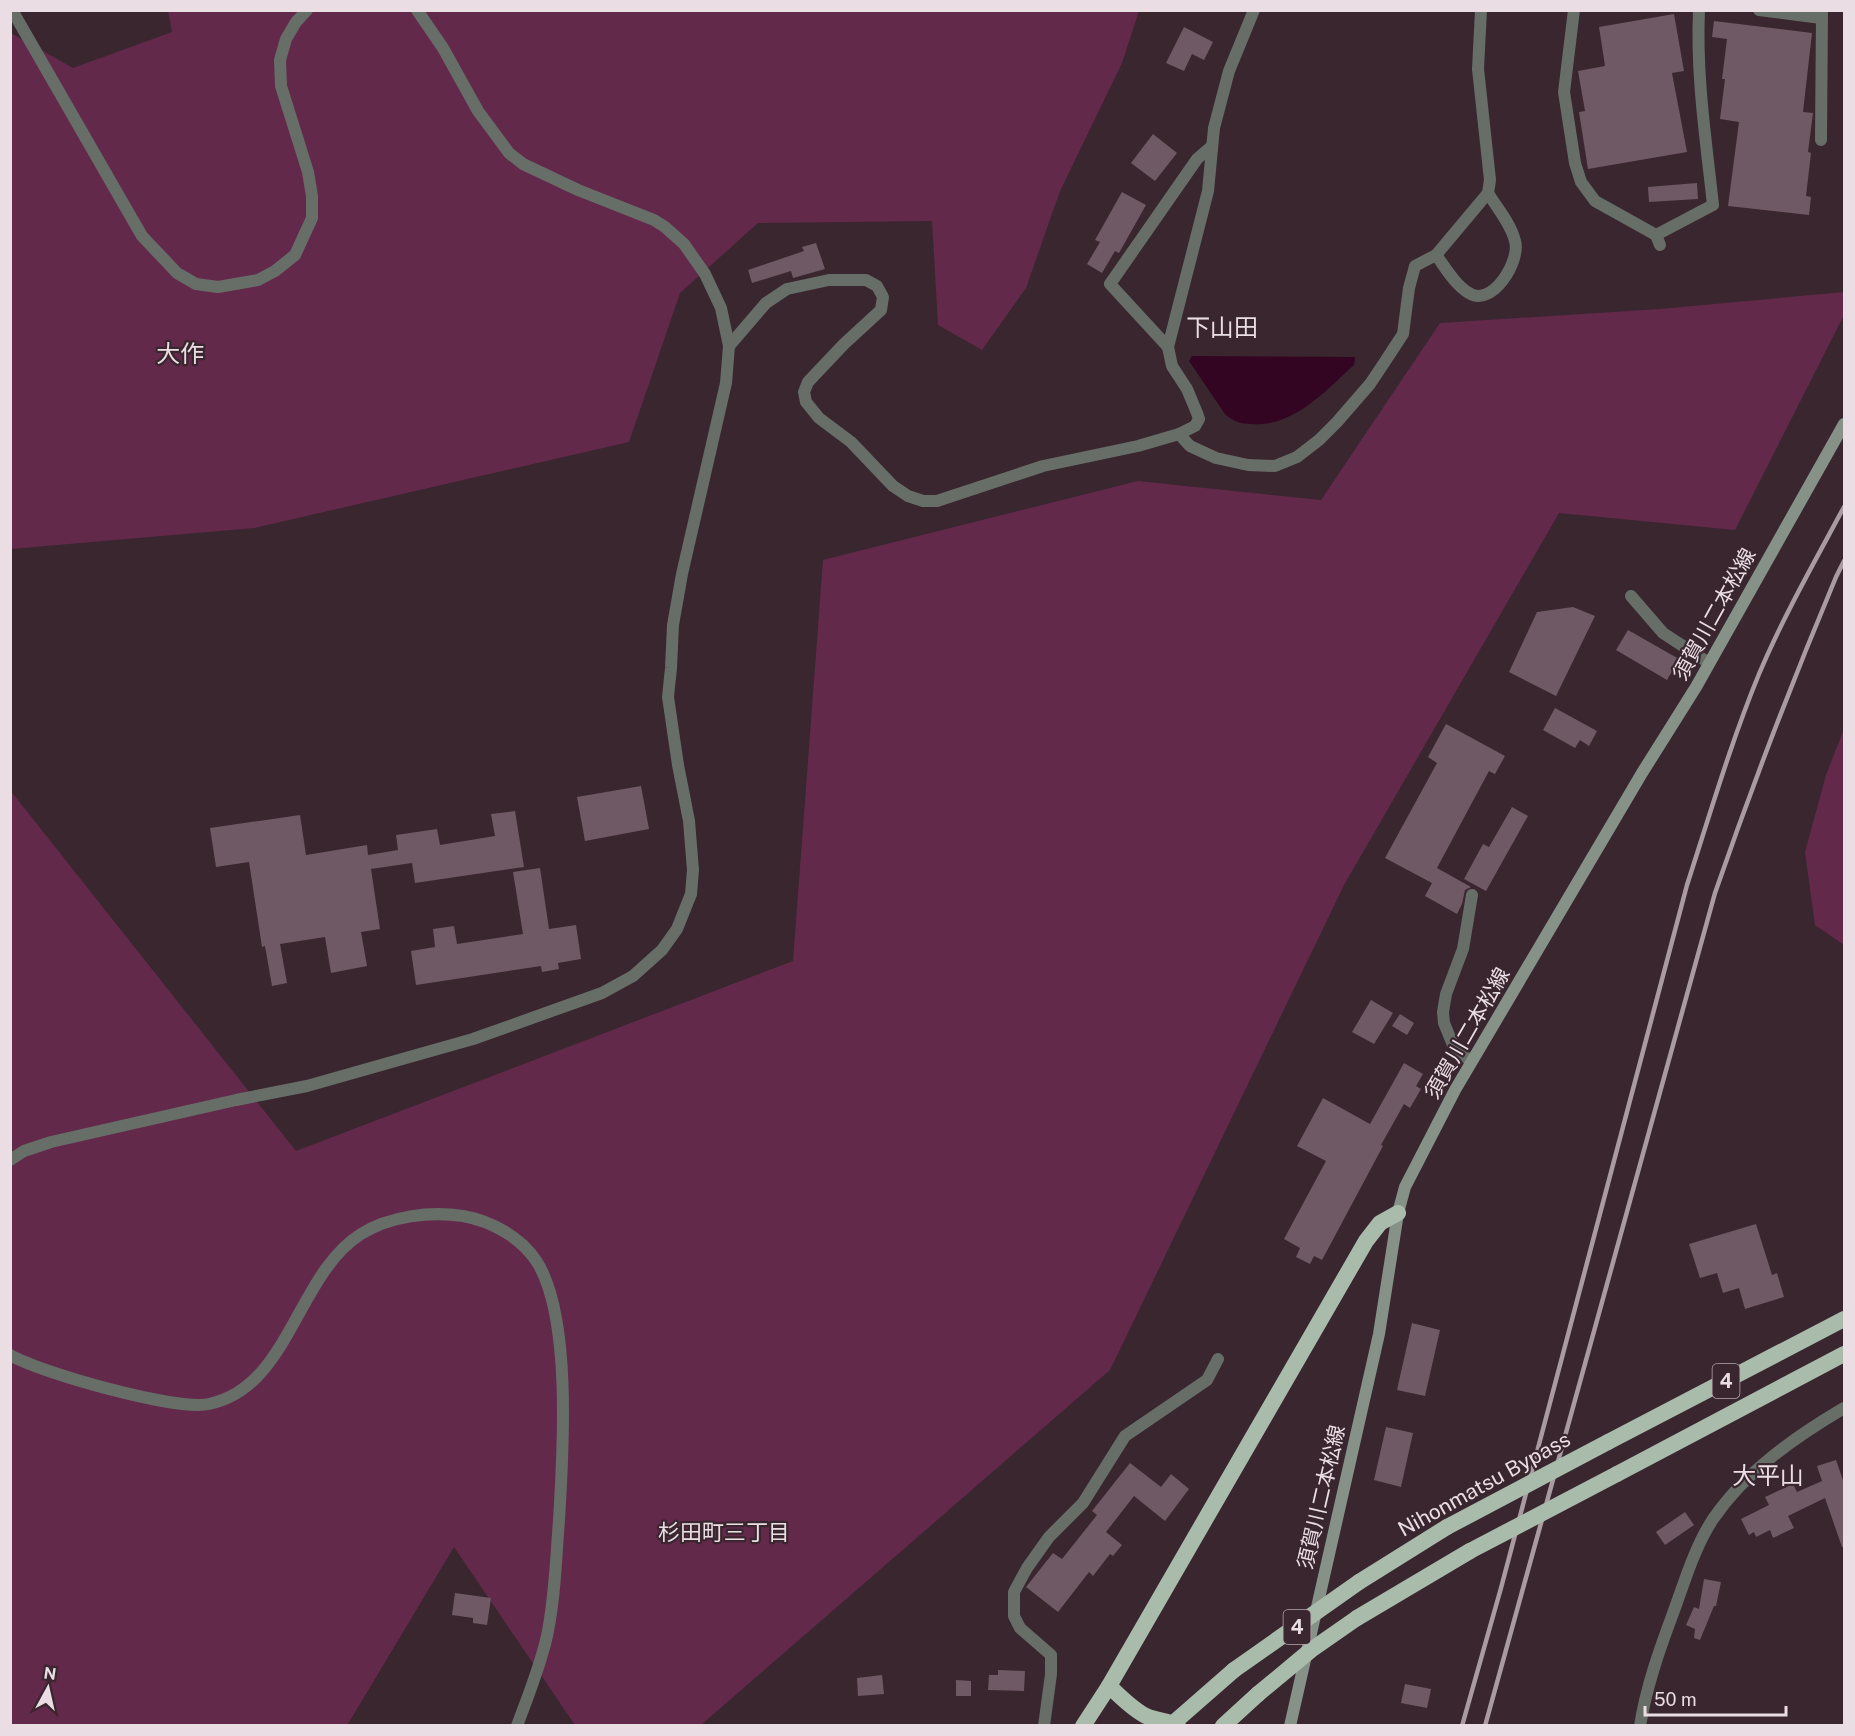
<svg xmlns="http://www.w3.org/2000/svg" width="1855" height="1736" viewBox="0 0 1855 1736" font-family="'Public Sans','Noto Sans JP',sans-serif">
  <style>
    .green { fill: #63294a }
    .water { fill: #340522 }
    .building { fill: #6f5964 }
    .lines { fill: none; stroke-linecap: round; stroke-linejoin: round }
    .minor { stroke: #666e67; stroke-width: 12 }
    .tertiary { stroke: #666e67; stroke-width: 12 }
    .secondary { stroke: #869287; stroke-width: 12 }
    .trunk { stroke: #a9bcac; stroke-width: 16 }
    .rail { stroke: #aa9aa1; stroke-width: 4.5 }
    .trunk-bridge { stroke: #a9bcac; stroke-width: 16 }
    .labels { text-anchor: middle; dominant-baseline: central; stroke-width: 4.5; stroke-linejoin: round; paint-order: stroke }
    .shield { fill: #39262f; stroke: #b5a6ad; stroke-width: 1.5 }
    .shield-label { font-size: 20px; font-weight: bold; fill: #eadde3 }
    .street-label { font-size: 21px; fill: #eadde3; stroke: #39262f }
    .neighbourhood-label { font-size: 22px; fill: #eadde3; stroke: #39262f }
    .quarter-label { font-size: 24px; fill: #eadde3; stroke: #39262f }
  </style>
  <rect width="100%" height="100%" fill="#39262f"/>
  <g class="green">
    <polygon points="168,11 1139,11 1122,63 1060,191 1026,288 982,350 938,325 932,221 758,223 680,293 629,442 254,528 11,549 11,33 73,68 172,32"/>
    <polygon points="1844,292 1844,315 1735,530 1559,513 1344,885 1110,1370 701,1725 575,1725 454,1547 348,1724 344,1725 11,1725 10,790 296,1151 793,961 823,560 1138,481 1321,500 1440,323 1660,309"/>
    <polygon points="1844,729 1844,945 1815,925 1805,852 1826,775"/>
  </g>
  <path class="water" d="M1192,356l163,1 -1,8c-30,27 -60,62 -103,59 -11,0 -18,-3 -26,-10l-36,-53z"/>
  <g class="building">
    <polygon points="1674,14 1684,71 1672,73 1687,152 1588,169 1579,112 1585,111 1578,71 1605,66 1599,27"/>
    <polygon points="1714,21 1812,33 1803,112 1813,113 1808,152 1811,153 1806,196 1811,197 1809,215 1728,206 1739,122 1720,119 1725,79 1722,79 1727,39 1712,37"/>
    <polygon points="1184,27 1213,42 1204,60 1192,54 1184,71 1166,63"/>
    <polygon points="1153,134 1177,153 1155,181 1131,163"/>
    <polygon points="1697,183 1698,199 1649,202 1648,187"/>
    <polygon points="1122,192 1146,205 1119,253 1115,251 1102,273 1087,264 1100,242 1095,240"/>
    <polygon points="816,243 825,269 793,278 791,271 752,283 748,270 804,251 802,247"/>
    <polygon points="1573,607 1595,616 1556,696 1509,672 1537,612"/>
    <polygon points="1628,630 1679,659 1667,680 1616,650"/>
    <polygon points="1555,708 1597,731 1589,746 1580,740 1575,748 1543,730"/>
    <polygon points="1446,724 1505,756 1495,774 1489,771 1437,868 1471,887 1465,890 1462,904 1457,914 1425,896 1432,883 1385,858 1437,763 1428,757"/>
    <polygon points="641,786 649,829 585,841 577,797"/>
    <polygon points="1512,807 1528,816 1486,891 1464,879 1483,844 1489,847"/>
    <polygon points="515,811 524,867 415,883 412,863 371,869 380,929 361,932 367,966 331,973 325,937 280,944 287,983 272,986 265,946 262,947 249,862 216,867 210,828 300,815 306,855 367,845 368,855 398,850 396,835 437,829 440,845 495,836 491,814"/>
    <polygon points="540,868 549,929 576,925 581,959 558,963 559,969 542,972 541,966 416,985 411,951 435,947 433,929 454,926 457,944 523,934 513,872"/>
    <polygon points="1371,1000 1393,1013 1374,1044 1352,1032"/>
    <polygon points="1400,1014 1414,1023 1407,1035 1392,1026"/>
    <polygon points="1404,1063 1423,1074 1416,1086 1421,1089 1410,1108 1404,1104 1381,1145 1383,1146 1322,1260 1314,1256 1310,1264 1296,1257 1300,1248 1284,1239 1326,1161 1297,1146 1323,1098 1370,1124"/>
    <polygon points="1756,1224 1772,1275 1777,1273 1784,1297 1745,1309 1739,1288 1723,1293 1717,1273 1700,1278 1689,1244"/>
    <polygon points="1412,1323 1440,1330 1425,1396 1397,1390"/>
    <polygon points="1386,1427 1413,1433 1401,1487 1374,1480"/>
    <polygon points="1836,1460 1845,1486 1845,1547 1842,1547 1825,1498 1788,1516 1794,1528 1773,1538 1770,1530 1756,1537 1754,1532 1749,1535 1741,1519 1769,1505 1765,1497 1793,1484 1797,1492 1822,1481 1817,1466"/>
    <polygon points="1130,1463 1161,1487 1171,1474 1189,1489 1165,1521 1134,1496 1106,1532 1122,1545 1113,1556 1110,1554 1093,1576 1089,1572 1058,1612 1026,1587 1053,1553 1062,1559 1097,1515 1092,1511"/>
    <polygon points="1685,1512 1694,1525 1665,1545 1656,1532"/>
    <polygon points="1704,1579 1721,1582 1716,1606 1714,1606 1700,1640 1694,1638 1695,1629 1686,1625 1694,1607 1699,1609"/>
    <polygon points="455,1593 491,1598 487,1625 473,1623 473,1618 452,1615"/>
    <polygon points="998,1670 1025,1671 1024,1691 988,1690 989,1675 998,1675"/>
    <polygon points="882,1675 884,1694 858,1696 857,1678"/>
    <polygon points="956,1680 971,1681 971,1696 956,1696"/>
    <polygon points="1405,1684 1431,1689 1427,1708 1401,1703"/>
  </g>
  <g class="lines">
    <g class="minor">
      <polyline points="1574,10 1564,92 1575,163 1581,182 1595,201 1656,235 1660,245"/>
      <polyline points="1759,10 1821,18"/>
      <polyline points="1821,140 1822,10"/>
      <path d="M1656,235l57,-30c-7,-65 -17,-129 -14,-195"/>
      <path d="M1436,255c9,12 19,30 33,38 23,15 52,-32 46,-52 -4,-17 -18,-33 -27,-48"/>
      <polyline points="729,346 766,303 787,289 829,280 866,280 877,286 883,297 881,310 844,344 808,382 804,392 806,402 819,418 851,442 893,486 908,496 923,501 937,501 1043,466 1138,446 1179,434 1195,426 1199,419 1197,413 1187,389 1172,366 1168,347 1208,191 1214,128 1229,71 1254,10"/>
      <polyline points="1168,347 1110,284 1197,159 1212,146"/>
      <polyline points="1179,434 1190,446 1216,458 1248,465 1275,466 1297,457 1319,440 1337,422 1370,384 1384,363 1403,334 1409,288 1415,266 1436,255 1488,193 1490,180 1478,69 1481,10"/>
      <polyline points="1631,596 1663,633 1709,663"/>
      <polyline points="1471,1062 1453,1045 1444,1023 1443,1012 1446,994 1463,949 1472,895"/>
      <polyline points="1044,1726 1051,1674 1051,1655 1020,1628 1014,1616 1014,1592 1027,1568 1049,1537 1083,1503 1125,1436 1207,1380 1218,1359"/>
      <path d="M1640,1726c6,-38 19,-75 32,-110 12,-32 22,-68 41,-97 33,-48 82,-82 131,-111"/>
    </g>
    <g class="tertiary">
      <polyline points="12,10 142,236 177,273 196,284 218,287 258,280 275,271 295,255 312,218 312,196 308,172 281,86 280,60 286,39 296,22 307,10"/>
      <polyline points="10,1160 24,1151 51,1142 236,1100 307,1086 473,1039 602,993 633,976 662,950 677,929 691,894 693,870 689,821 678,765 668,697 671,668 673,625 682,574 726,383 729,346 721,308 705,274 684,244 665,227 654,220 578,190 523,164 509,153 478,111 443,48 417,10"/>
      <path d="M10,1355c31,18 166,56 199,49 80,-16 88,-130 152,-170 29,-18 69,-23 102,-18 28,5 58,21 74,46 35,56 26,192 22,258 -3,38 -4,78 -12,116 -7,31 -19,60 -30,90"/>
    </g>
    <polyline class="secondary" points="1290,1726 1379,1334 1398,1213 1405,1187 1455,1090 1642,773 1696,687 1844,424"/>
    <g class="trunk">
      <polyline points="1608,1442 1844,1319"/>
      <polyline points="1617,1474 1844,1354"/>
      <polyline points="1359,1582 1447,1527"/>
      <polyline points="1357,1618 1470,1551"/>
      <path d="M1109,1686c11,10 23,23 37,30 10,5 22,4 32,10"/>
      <polyline points="1083,1726 1109,1686 1366,1241 1380,1223 1398,1213"/>
      <polyline points="1170,1726 1234,1670"/>
      <polyline points="1223,1726 1258,1694"/>
    </g>
    <g class="rail">
      <path d="M1462,1726l39,-138 186,-703c23,-71 44,-143 72,-211 24,-57 56,-113 85,-167"/>
      <path d="M1485,1726l230,-833c37,-107 77,-211 121,-316l8,-16"/>
    </g>
    <g class="trunk-bridge">
      <polyline points="1447,1527 1608,1442"/>
      <polyline points="1470,1551 1617,1474"/>
      <polyline points="1234,1670 1359,1582"/>
      <polyline points="1258,1694 1311,1650 1357,1618"/>
    </g>
  </g>
  <g class="labels">
    <g class="shield">
      <rect x="1712.5" y="1364" width="27" height="34" rx="4.5"/>
      <rect x="1283.5" y="1610" width="27" height="34" rx="4.5"/>
    </g>
    <g class="shield-label">
      <text x="1726" y="1381">4</text>
      <text x="1297" y="1627">4</text>
    </g>
    <g class="street-label">
      <text transform="translate(1714 614) rotate(-61)">須賀川二本松線</text>
      <text transform="translate(1467 1033) rotate(-60)">須賀川二本松線</text>
      <text transform="translate(1484 1484) rotate(-29)">Nihonmatsu Bypass</text>
      <text transform="translate(1321 1497) rotate(-77)">須賀川二本松線</text>
    </g>
    <g class="neighbourhood-label">
      <text x="724" y="1532">杉田町三丁目</text>
    </g>
    <g class="quarter-label">
      <text x="1222" y="327">下山田</text>
      <text x="180" y="353">大作</text>
      <text x="1768" y="1475">大平山</text>
    </g>
  </g>
  <rect width="1855" height="1736" fill="none" stroke="#eadde3" stroke-width="24"/>
  <g transform="translate(48 1688) rotate(8)" stroke="#39262f" stroke-width="4.5" paint-order="stroke">
  <path d="M0-4.5L10 22L0 15L-10 22Z" fill="#eadde3"/>
  <text y="-9" font-size="16" font-weight="bold" text-anchor="middle" fill="#eadde3">N</text>
  </g>
  <path d="M1645 1706v9h141v-9" fill="none" stroke="#eadde3" stroke-width="3"/>
  <text x="1654" y="1706" font-size="18" fill="#eadde3" stroke="#39262f" stroke-width="4.5" paint-order="stroke">50 m</text>
</svg>
